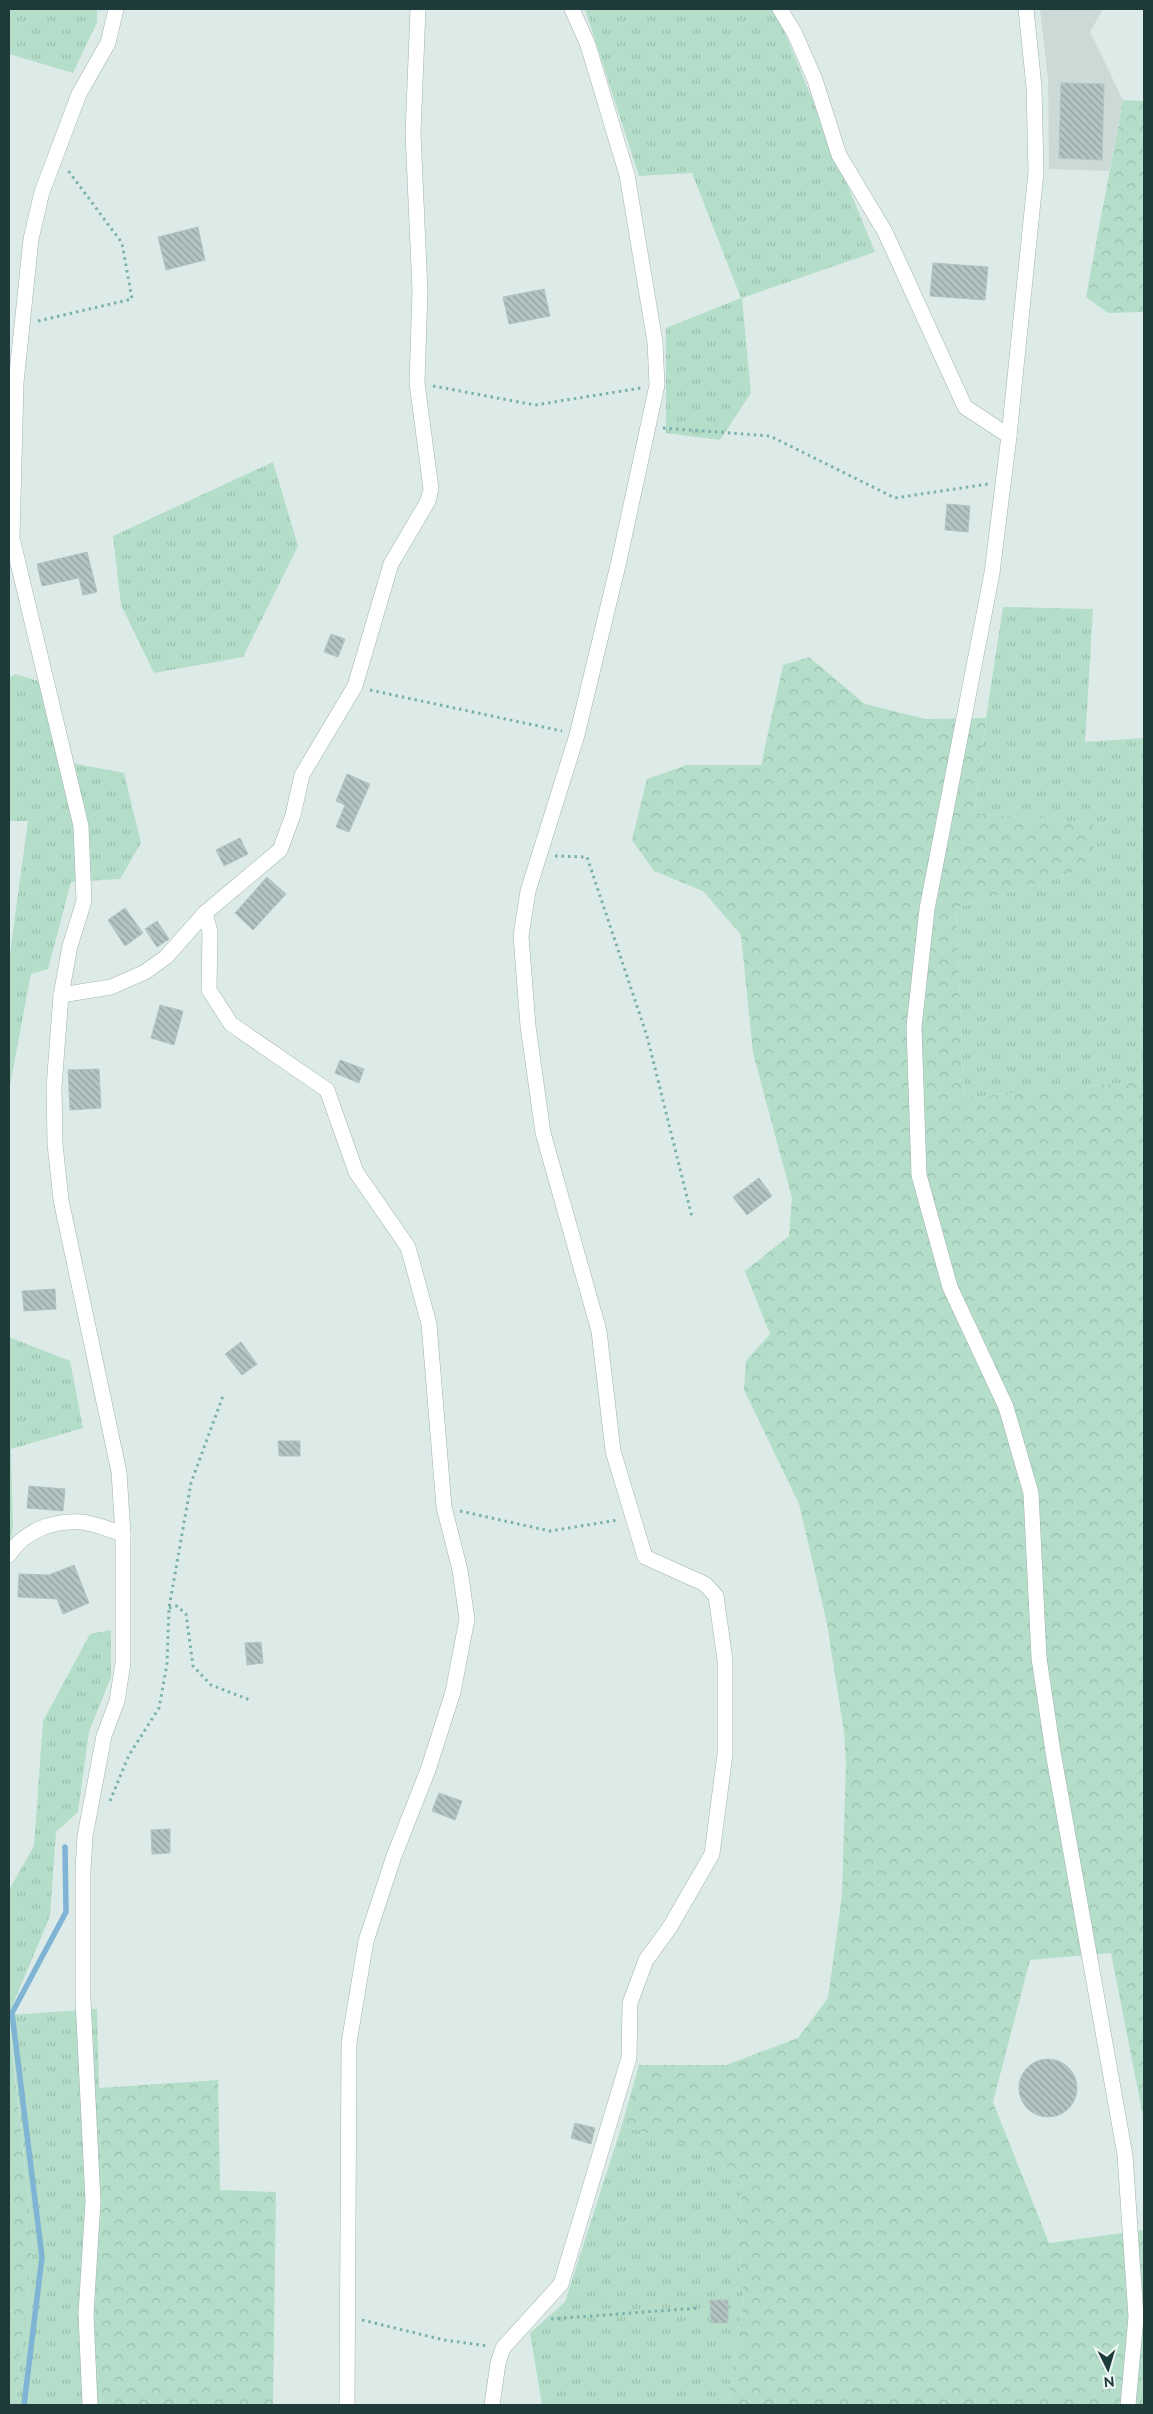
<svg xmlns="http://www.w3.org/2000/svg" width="1153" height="2414" viewBox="0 0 1153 2414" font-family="Raleway,sans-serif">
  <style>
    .built { fill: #cbdad7 }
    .grass { fill: url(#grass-tufts) }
    .forest { fill: url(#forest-crowns) }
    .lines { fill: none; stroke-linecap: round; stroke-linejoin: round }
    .stream { stroke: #7fb4d5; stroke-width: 5.5 }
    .building { fill: url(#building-back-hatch); stroke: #afc5c1 }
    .minor-casing { stroke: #a0b3b0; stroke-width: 16 }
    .path { stroke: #7bb1ad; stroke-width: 3; stroke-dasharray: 2.5 4; stroke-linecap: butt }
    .minor { stroke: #fff; stroke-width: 15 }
  </style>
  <defs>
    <pattern id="grass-tufts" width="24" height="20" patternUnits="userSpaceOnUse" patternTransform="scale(1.25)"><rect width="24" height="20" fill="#b4dec9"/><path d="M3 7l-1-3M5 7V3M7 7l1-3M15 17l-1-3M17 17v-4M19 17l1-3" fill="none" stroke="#9abfad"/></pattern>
    <pattern id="forest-crowns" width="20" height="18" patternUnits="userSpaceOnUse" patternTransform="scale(1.25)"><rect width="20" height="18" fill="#b4dec9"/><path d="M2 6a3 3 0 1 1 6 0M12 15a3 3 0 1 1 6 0" fill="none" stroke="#9abfad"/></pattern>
    <pattern id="building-back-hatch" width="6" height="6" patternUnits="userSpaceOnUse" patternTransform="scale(1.25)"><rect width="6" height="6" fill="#b2c5c1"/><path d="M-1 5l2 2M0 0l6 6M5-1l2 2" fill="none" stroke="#90a19e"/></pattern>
  </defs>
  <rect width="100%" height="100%" fill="#ddebe8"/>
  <polygon class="built" points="1040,9 1103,9 1090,32 1123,100 1109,171 1049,169 1048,79"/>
  <g class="grass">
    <polygon points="9,9 97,9 97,22 73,73 9,54"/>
    <polygon points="585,9 780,9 776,11 875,252 742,298 751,393 720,440 666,433 666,328 741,298 692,173 639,176"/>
    <polygon points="273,462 298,546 243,657 154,673 121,605 113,536"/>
    <polygon points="1003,607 1093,609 1085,742 1144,738 1144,1081 964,1098 956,908 1094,866 1092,823 975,813 986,718"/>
    <polygon points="15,674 52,685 71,763 124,773 141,843 120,879 71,882 48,969 31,974 9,1090 9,960 28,821 9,821 9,678"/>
    <polygon points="9,1337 70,1361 83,1428 11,1449 13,1527 9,1549"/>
    <polygon points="111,1630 111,1677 89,1732 78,1812 56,1832 50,1916 9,2014 9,1890 34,1846 43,1721 90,1634"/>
    <polygon points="97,2009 102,2196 93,2336 102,2405 15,2405 33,2241 9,2015"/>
    <polygon points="622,2125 711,2153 743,2181 737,2239 744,2300 727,2405 542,2405 530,2333 565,2302"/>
  </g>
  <g class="forest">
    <polygon points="1123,100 1144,101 1144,312 1108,313 1086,297"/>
    <polygon points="809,657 865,704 926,719 986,718 975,813 1093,823 1094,866 956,908 964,1098 1144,1081 1144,2121 1111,1953 1030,1960 993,2102 1049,2243 1144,2230 1144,2405 727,2405 744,2300 737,2239 743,2181 711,2153 622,2125 639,2065 726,2065 798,2038 828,1998 842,1895 846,1764 844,1732 827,1624 799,1504 744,1390 746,1361 770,1334 745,1271 789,1236 792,1198 753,1053 741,935 703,891 654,871 632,840 647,779 687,765 761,765 783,665"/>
    <polygon points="9,2022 33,2241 15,2405 9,2405"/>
    <polygon points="218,2080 220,2190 276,2192 273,2405 102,2405 93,2336 102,2196 99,2088"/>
  </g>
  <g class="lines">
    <polyline class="stream" points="24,2405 42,2257 12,2013 66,1912 65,1847"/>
  </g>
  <g class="building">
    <polygon points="1061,83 1104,84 1102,160 1059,158"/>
    <polygon points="198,227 205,260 166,270 158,237"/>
    <polygon points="933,263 988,267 985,300 930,296"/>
    <polygon points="544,289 550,316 509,324 503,297"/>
    <polygon points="947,504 970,506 968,532 945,530"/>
    <polygon points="87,552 97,592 83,595 79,578 42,586 37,564"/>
    <polygon points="331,634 345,639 338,657 324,652"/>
    <polygon points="347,774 370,784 349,832 336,827 345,805 336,801"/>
    <polygon points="240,838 248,854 224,866 216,850"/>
    <polygon points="267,877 286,894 253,930 235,913"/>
    <polygon points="125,908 143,933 125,946 108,920"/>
    <polygon points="157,921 169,939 157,947 145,929"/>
    <polygon points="160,1005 183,1011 174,1045 151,1038"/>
    <polygon points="340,1060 364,1069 359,1083 335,1073"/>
    <polygon points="99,1069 101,1108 70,1110 68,1070"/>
    <polygon points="759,1178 772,1196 747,1215 733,1197"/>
    <polygon points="55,1289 56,1309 24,1311 22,1291"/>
    <polygon points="241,1342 257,1364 242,1375 225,1354"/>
    <polygon points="278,1441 300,1441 300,1456 279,1456"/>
    <polygon points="29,1486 65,1489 63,1511 27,1508"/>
    <polygon points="74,1565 89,1603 63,1614 57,1599 18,1597 19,1574 49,1575"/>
    <polygon points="261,1642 263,1663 247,1665 245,1643"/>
    <polygon points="439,1793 462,1801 455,1820 432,1811"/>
    <polygon points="170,1829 170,1853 152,1854 151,1830"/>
    <circle cx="1048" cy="2088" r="29"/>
    <polygon points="575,2123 595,2128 591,2144 571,2138"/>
    <polygon points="710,2300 728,2300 728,2323 711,2323"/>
  </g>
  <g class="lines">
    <defs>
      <g id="minor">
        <polyline points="780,9 795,34 815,80 839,155 885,232 965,407 1009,436"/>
        <polyline points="1026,9 1034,87 1036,172 1009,436 992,573 927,909 914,1027 919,1175 950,1287 1006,1407 1031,1493 1039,1658 1053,1752 1125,2155 1136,2317 1128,2405"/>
        <polyline points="205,913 210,932 209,990 231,1024 327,1090 356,1172 408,1247 429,1324 444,1507 460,1570 467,1619 453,1692 428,1770 394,1856 366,1941 349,2043 347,2405"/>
        <polyline points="61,995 111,987 145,972 166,957 205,913 280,850 293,815 302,775 355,686 391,564 428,501 431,489 417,383 420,291 413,133 418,9"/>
        <path d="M9,1555c14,-24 45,-35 72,-33 13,1 29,8 42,12"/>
        <polyline points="90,2405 86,2314 93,2201 83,1999 83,1870 85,1836 104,1736 117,1701 123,1663 123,1534 119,1472 61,1200 55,1144 54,1087 61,995 70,946 84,901 81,826 12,538 16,383 31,239 42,192 79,94 108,43 116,9"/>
        <polyline points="492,2405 498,2363 503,2348 561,2284 629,2058 630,2003 646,1960 670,1927 712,1854 725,1754 725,1660 716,1596 705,1584 645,1557 613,1451 599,1331 543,1133 528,1026 521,936 528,891 577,735 619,561 657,385 655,342 627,175 588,45 572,9"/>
      </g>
    </defs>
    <use href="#minor" class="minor-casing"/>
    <g class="path">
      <polyline points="38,321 132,299 122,243 67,169"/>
      <polyline points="433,386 535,405 641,388"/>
      <polyline points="663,428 770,436 895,498 988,484"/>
      <polyline points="370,690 562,731"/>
      <polyline points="555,856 587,857 647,1036 692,1217"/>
      <polyline points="460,1511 550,1531 618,1520"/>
      <polyline points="169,1608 177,1606 186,1614 193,1666 211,1685 250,1700"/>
      <polyline points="110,1801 129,1755 159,1708 167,1664 169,1608 191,1483 224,1393"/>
      <polyline points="551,2319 699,2308"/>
      <polyline points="362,2320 444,2340 488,2346"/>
    </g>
    <use href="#minor" class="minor"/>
  </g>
  <rect width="1153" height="2414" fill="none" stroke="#1e3b3a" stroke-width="20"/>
  <g transform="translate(1108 2369) rotate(175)" stroke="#eef7f5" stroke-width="4" paint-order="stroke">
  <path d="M0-4L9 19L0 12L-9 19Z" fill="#1e3b3a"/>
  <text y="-8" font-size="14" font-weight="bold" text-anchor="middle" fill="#1e3b3a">N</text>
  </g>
</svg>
